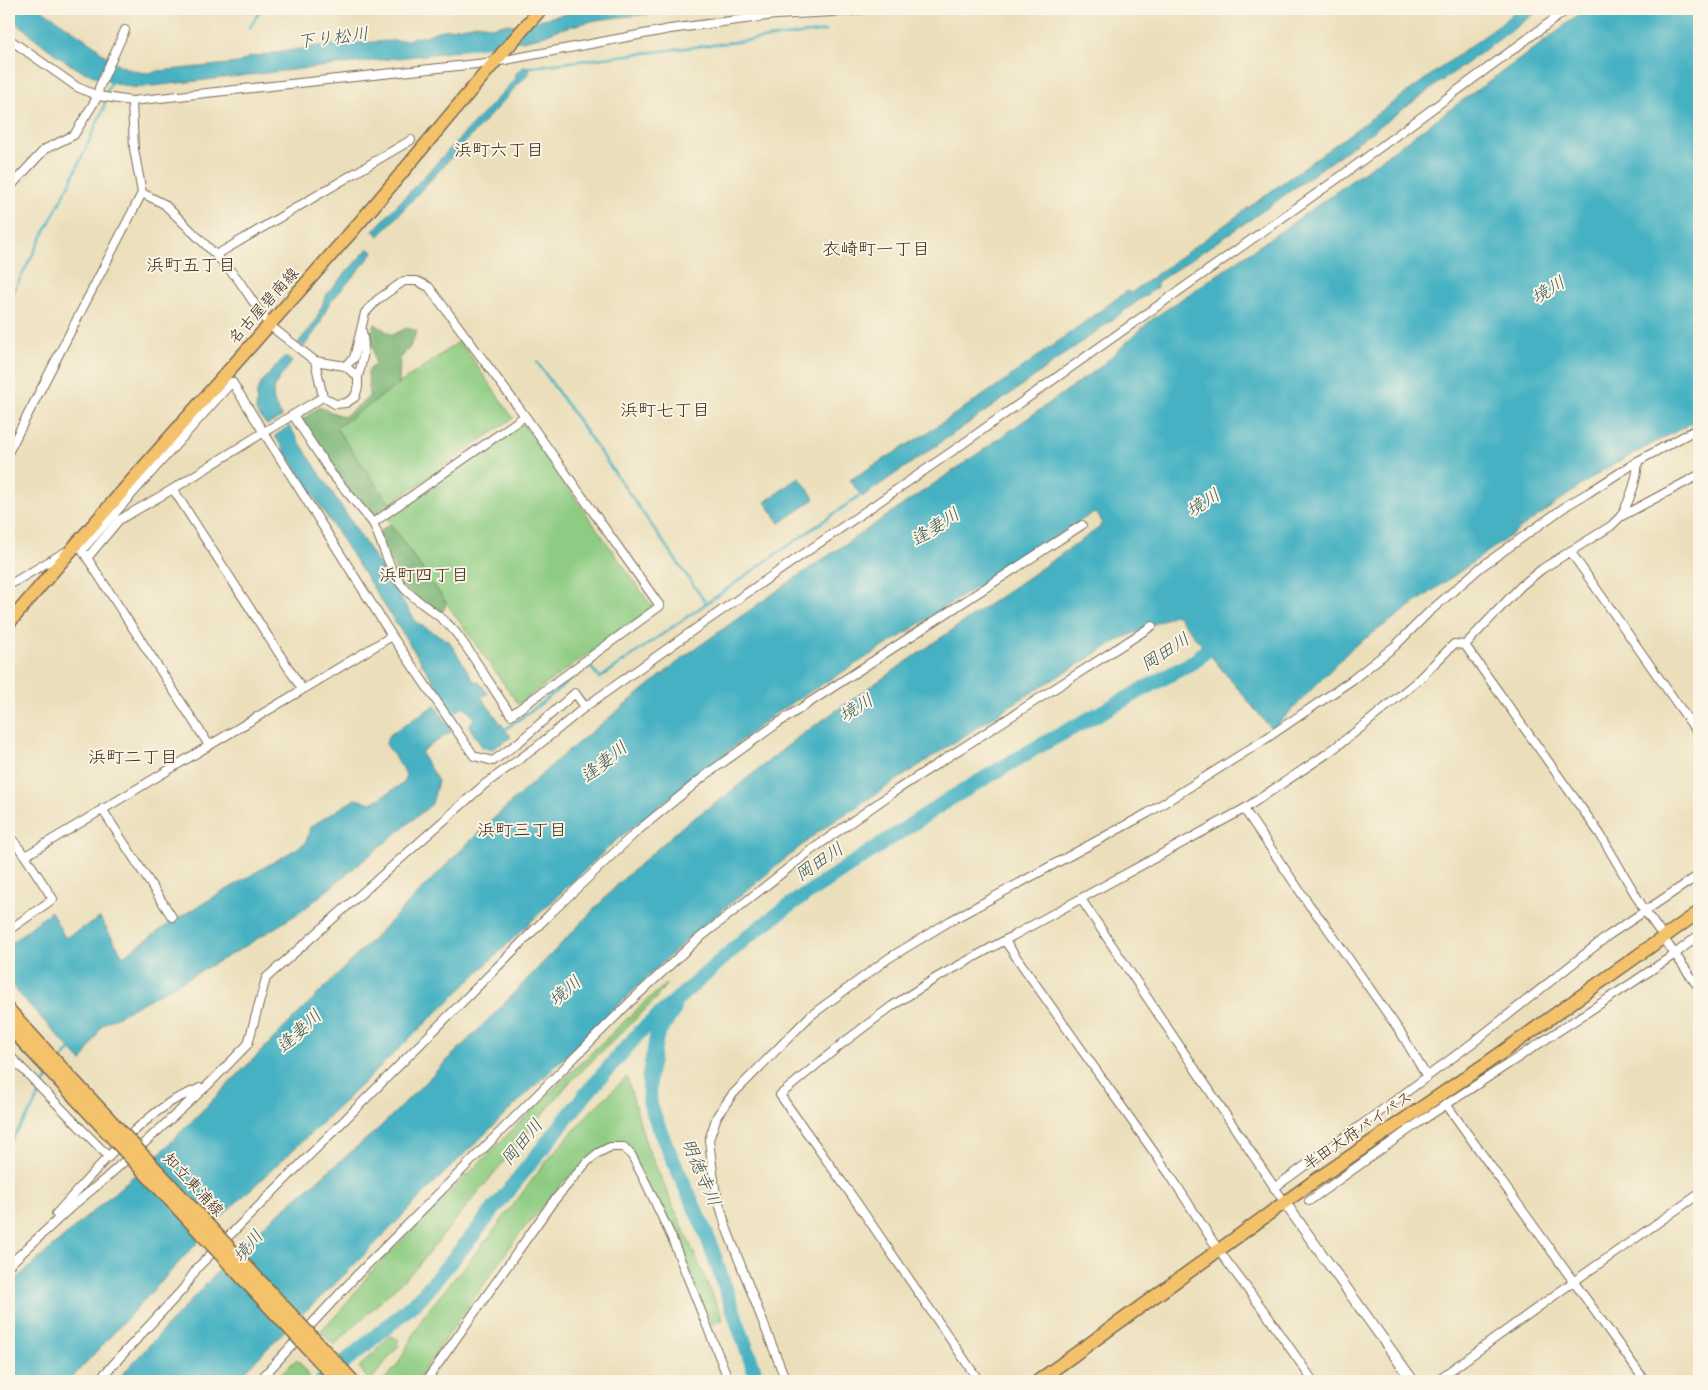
<svg xmlns="http://www.w3.org/2000/svg" width="1708" height="1390" viewBox="0 0 1708 1390" font-family="Kalam,'Klee One',sans-serif">
  <style>
    .green { fill: #8dcc82; stroke: #647b50 }
    .forest { fill: #72b070; stroke: #566d47 }
    .water { fill: #44b1c2; stroke: #406e70 }
    .lines { fill: none; stroke-linecap: round; stroke-linejoin: round }
    .stream { stroke: #44b1c2; stroke-width: 2.5 }
    .river { stroke: #44b1c2; stroke-width: 15 }
    .minor-casing { stroke: #796955; stroke-width: 10 }
    .tertiary-casing { stroke: #796955; stroke-width: 12 }
    .primary-casing { stroke: #796955; stroke-width: 15 }
    .trunk-casing { stroke: #796955; stroke-width: 15 }
    .minor { stroke: #fff; stroke-width: 8 }
    .tertiary { stroke: #fff; stroke-width: 10 }
    .primary { stroke: #f4c26a; stroke-width: 12 }
    .trunk { stroke: #f4c26a; stroke-width: 12 }
    .primary-bridge-casing { stroke: #796955; stroke-width: 15; stroke-linecap: butt }
    .primary-bridge { stroke: #f4c26a; stroke-width: 12 }
    .labels { text-anchor: middle; dominant-baseline: central; stroke-width: 4; stroke-linejoin: round; paint-order: stroke }
    .street-label { font-size: 16px; fill: #3b2a1e; stroke: #fcf5e5 }
    .water-label { font-size: 18px; font-style: italic; fill: #3e5957; stroke: #fcf5e5 }
    .neighbourhood-label { font-size: 18px; fill: #3b2a1e; stroke: #fcf5e5 }
  </style>
  <rect width="100%" height="100%" fill="#fcf5e5"/>
  <filter id="ink" filterUnits="userSpaceOnUse"><feTurbulence type="fractalNoise" baseFrequency=".02" numOctaves="2"/><feDisplacementMap in="SourceGraphic" scale="10" xChannelSelector="R" yChannelSelector="G"/><feConvolveMatrix kernelMatrix="1 2 1 2 8 2 1 2 1" color-interpolation-filters="sRGB"/></filter>
  <filter id="wash" filterUnits="userSpaceOnUse"><feTurbulence type="fractalNoise" baseFrequency=".0096" numOctaves="4" result="noise"/><feDisplacementMap in="SourceGraphic" scale="20" xChannelSelector="R" yChannelSelector="G"/><feGaussianBlur stdDeviation="1.12" result="paint"/><feColorMatrix in="noise" values="0 0 0 0 0 0 0 0 0 0 0 0 0 0 0 0 0 1.4 0 .05"/><feComposite in="paint" operator="in"/></filter>
  <g filter="url(#wash)">
    <rect width="100%" height="100%" fill="#ebdfbb"/>
    <g class="green">
      <polygon points="460,341 513,418 390,504 336,428"/>
      <polygon points="522,423 653,608 518,704 387,519"/>
      <polygon points="667,983 654,1001 568,1084 415,1269 334,1345 320,1331 339,1313 373,1269 554,1088 644,1003"/>
      <polygon points="627,1077 646,1144 723,1319 712,1325 646,1183 624,1147 598,1153 563,1182 517,1237 416,1381 383,1381 397,1366 424,1315 488,1238 545,1163 591,1111"/>
      <polygon points="390,1336 399,1339 397,1343 399,1345 371,1380 367,1378 359,1367"/>
      <polygon points="297,1359 304,1368 309,1378 305,1381 272,1381"/>
    </g>
    <g class="forest">
      <polygon points="375,324 392,335 407,328 417,331 410,347 400,359 399,384 336,428 390,504 370,519 298,423 319,407 344,417 369,397 368,372 375,363 371,332"/>
      <polygon points="390,524 446,603 444,610 436,614 403,587 379,535 382,529"/>
    </g>
    <g class="water">
      <path d="M9,9h32l56,38c9,14 45,32 61,24l80,-8 12,-6 74,-12 84,-5 6,-3h9l15,-6 40,-7 16,3 10,-3 13,1 70,-16h103l-94,11 -39,10 -17,7 -19,4h-23l-17,-4 -9,2 -13,12 -324,37c-19,-4 -37,-10 -55,-18 -25,-13 -49,-36 -71,-53z"/>
      <polygon points="1517,9 1541,9 1260,213 1157,282 1157,287 1009,395 862,497 850,480 925,434 1000,384 1127,291 1131,293 1501,24"/>
      <polygon points="1585,9 1699,9 1699,419 1603,470 1352,648 1272,730 1176,614 1115,642 1011,705 818,832 685,941 429,1188 381,1238 334,1285 290,1325 236,1381 116,1381 247,1240 378,1129 495,1013 622,880 684,825 724,797 801,735 1099,528 1102,522 1098,515 1093,513 976,587 898,638 777,712 614,842 308,1136 223,1215 69,1381 9,1381 9,1285 163,1150 482,829 563,755 689,653 791,581 963,464 1100,367 1151,320 1297,220 1549,38"/>
      <polygon points="523,66 530,67 529,73 379,236 373,231 517,77 515,75"/>
      <polygon points="368,248 373,252 370,257 328,305 320,324 304,347 298,343 315,322 327,294"/>
      <path d="M285,356l7,6c-17,22 -27,29 -10,55l-15,8 -11,-13 1,-20 5,-10z"/>
      <polygon points="289,426 417,623 449,641 474,681 480,683 488,694 481,697 511,737 491,750 482,747 469,726 474,718 464,706 451,716 446,705 447,702 275,436"/>
      <polygon points="799,477 815,499 780,523 765,502"/>
      <polygon points="435,705 452,731 422,751 422,755 438,781 432,804 302,911 239,950 102,1025 82,1062 9,983 9,945 51,911 65,938 100,918 123,956 173,921 306,843 310,827 355,799 372,803 404,783 406,774 386,744 388,736"/>
    </g>
    <g class="lines">
      <g class="stream">
        <polyline points="250,27 260,11 257,9"/>
        <polyline points="530,67 826,31"/>
        <polyline points="9,300 70,183 103,110 107,91 112,80"/>
        <polyline points="537,362 706,603"/>
        <polyline points="504,730 539,705 589,665 600,678 862,494"/>
        <polyline points="61,1061 71,1048"/>
        <polyline points="9,1143 31,1111 49,1075"/>
      </g>
      <g class="river">
        <polyline points="449,44 510,37"/>
        <polyline points="674,1010 657,1035 649,1077 650,1103 660,1131 706,1233 758,1381"/>
        <polyline points="322,1381 395,1320 420,1298 465,1245 586,1094 639,1033 747,937 790,905 948,800 1034,749 1195,661 1220,637"/>
      </g>
    </g>
  </g>
  <g filter="url(#ink)">
    <g class="lines">
      <defs>
        <g id="minor">
          <polyline points="9,39 77,87 98,96 132,101 495,62 670,29 775,15 852,11 863,9"/>
          <polyline points="9,188 45,149 74,135 98,96 99,88 125,30"/>
          <polyline points="216,255 411,140"/>
          <polyline points="315,361 323,397"/>
          <path d="M345,366l9,-8 11,-45 12,-13 27,-19h13l12,6 96,129 135,190 -149,109c-19,-27 -35,-56 -55,-82 -14,-19 -37,-28 -52,-45 -16,-19 -21,-44 -31,-65"/>
          <path d="M358,377c5,-18 8,-28 4,-46"/>
          <polyline points="293,415 331,473 373,523 525,416"/>
          <polyline points="9,451 142,193 134,149 132,101"/>
          <polyline points="173,489 302,689"/>
          <path d="M1621,516c10,-18 16,-34 17,-55"/>
          <polyline points="1570,551 1699,735"/>
          <polyline points="88,557 119,520 173,489 264,432 323,397 335,404 346,403 355,397 358,387 358,377 345,366 315,361 269,325 237,278 216,255 164,204 142,193"/>
          <polyline points="9,585 65,552"/>
          <polyline points="392,636 474,756 493,761 519,742 575,693 585,707"/>
          <polyline points="1465,645 1600,834 1645,911 1660,932"/>
          <polyline points="1465,645 1521,586 1542,569 1611,526 1620,517 1699,475"/>
          <polyline points="102,809 172,917"/>
          <polyline points="1244,809 1310,906 1323,922 1401,1033 1427,1077"/>
          <polyline points="9,835 25,856 53,899 9,930"/>
          <polyline points="25,856 392,636 232,382 82,550 209,745"/>
          <polyline points="1081,899 1285,1203"/>
          <polyline points="1005,941 1170,1175 1219,1251 1267,1315 1313,1381"/>
          <polyline points="1667,943 1699,988"/>
          <polyline points="9,1055 109,1157"/>
          <polyline points="1446,1104 1645,1381"/>
          <polyline points="1274,1188 1389,1105 1475,1041 1609,935 1699,875"/>
          <polyline points="1309,1201 1421,1121 1632,983 1675,954 1699,935"/>
          <path d="M56,1214c35,-38 69,-81 113,-111 9,-6 21,-10 31,-15"/>
          <polyline points="9,1265 70,1208 106,1178 210,1083 248,1044 266,978 485,784 535,748 585,707 702,624 954,450 1337,179 1568,9"/>
          <polyline points="98,1381 183,1289 198,1267 553,911 635,833 707,774 778,723 1082,525"/>
          <polyline points="259,1381 357,1275 631,1001 697,940 810,851 898,789 1152,626"/>
          <polyline points="426,1381 552,1203 587,1162 598,1153 610,1147 624,1147 632,1156 646,1183 671,1236 729,1381"/>
          <polyline points="786,1381 726,1227 715,1189 709,1140 717,1116 732,1095 810,1016 889,958 950,921 1148,813 1261,742 1352,680 1395,646 1428,613 1481,567 1569,504 1588,493 1638,461 1699,428"/>
          <polyline points="979,1381 857,1203 780,1095 843,1043 892,1006 936,978 1244,809 1328,753 1363,726 1416,682 1454,644 1465,645"/>
          <polyline points="1436,1381 1573,1282 1699,1194"/>
        </g>
        <polyline id="tertiary" points="1285,1203 1413,1381"/>
        <g id="primary">
          <path d="M9,623c112,-133 229,-262 344,-393 64,-73 123,-149 188,-221"/>
          <polyline points="9,1010 48,1053"/>
          <polyline points="9,1027 40,1060"/>
        </g>
        <polyline id="trunk" points="1038,1381 1310,1184 1484,1065 1699,912"/>
      </defs>
      <use href="#minor" class="minor-casing"/>
      <use href="#tertiary" class="tertiary-casing"/>
      <use href="#primary" class="primary-casing"/>
      <use href="#trunk" class="trunk-casing"/>
      <use href="#minor" class="minor"/>
      <use href="#tertiary" class="tertiary"/>
      <use href="#primary" class="primary"/>
      <use href="#trunk" class="trunk"/>
      <defs>
        <g id="primary-bridge">
          <polyline points="48,1053 353,1381"/>
          <polyline points="40,1060 338,1381"/>
        </g>
      </defs>
      <use href="#primary-bridge" class="primary-bridge-casing"/>
      <use href="#primary-bridge" class="primary-bridge"/>
    </g>
  </g>
  <g class="labels">
    <g class="street-label">
      <text transform="translate(264 306) rotate(-48)">名古屋碧南線</text>
      <text transform="translate(1358 1131) rotate(-34)">半田大府パイパス</text>
      <text transform="translate(193 1185) rotate(47)">知立東浦線</text>
    </g>
    <g class="water-label">
      <text transform="translate(333 39) rotate(-7)">下り松川</text>
      <text transform="translate(1549 291) rotate(-31)">境川</text>
      <text transform="translate(1204 504) rotate(-33)">境川</text>
      <text transform="translate(936 528) rotate(-33)">逢妻川</text>
      <text transform="translate(1166 653) rotate(-33)">岡田川</text>
      <text transform="translate(857 709) rotate(-32)">境川</text>
      <text transform="translate(605 763) rotate(-39)">逢妻川</text>
      <text transform="translate(820 863) rotate(-34)">岡田川</text>
      <text transform="translate(566 992) rotate(-41)">境川</text>
      <text transform="translate(300 1032) rotate(-43)">逢妻川</text>
      <text transform="translate(523 1143) rotate(-50)">岡田川</text>
      <text transform="translate(700 1173) rotate(67)">明徳寺川</text>
      <text transform="translate(249 1247) rotate(-50)">境川</text>
    </g>
    <g class="neighbourhood-label">
      <text x="499" y="151">浜町六丁目</text>
      <text x="876" y="250">衣崎町一丁目</text>
      <text x="191" y="266">浜町五丁目</text>
      <text x="665" y="411">浜町七丁目</text>
      <text x="424" y="576">浜町四丁目</text>
      <text x="133" y="758">浜町二丁目</text>
      <text x="522" y="831">浜町三丁目</text>
    </g>
  </g>
  <rect width="1708" height="1390" fill="none" stroke="#fcf5e5" stroke-width="30"/>
</svg>
